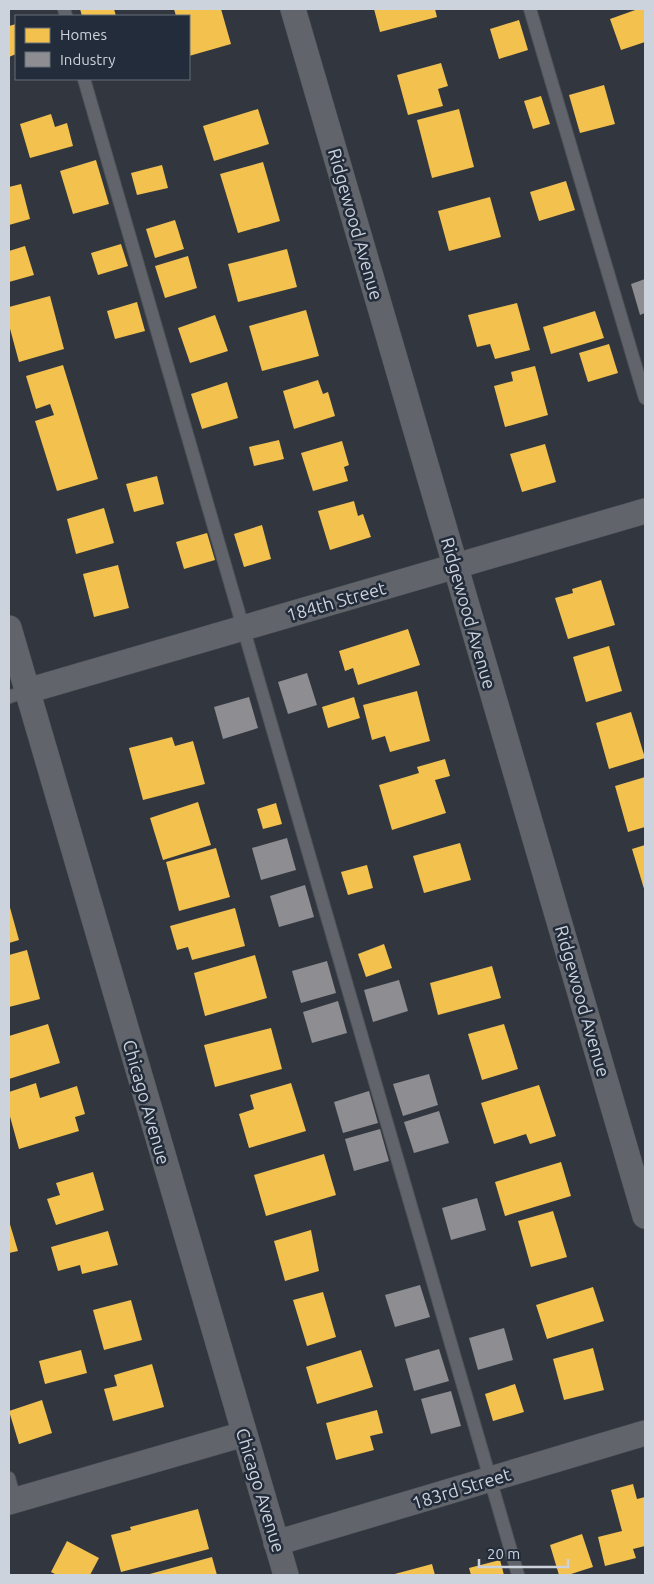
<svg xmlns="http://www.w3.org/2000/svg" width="654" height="1584" viewBox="0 0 654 1584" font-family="Ubuntu,sans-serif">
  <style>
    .homes { fill: #f2c14e }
    .industry { fill: #8d8d92 }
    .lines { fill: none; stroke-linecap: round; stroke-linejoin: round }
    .service-casing { stroke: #4e5359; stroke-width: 14 }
    .minor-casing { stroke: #4e5359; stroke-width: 26 }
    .service { stroke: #61656b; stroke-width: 12 }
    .minor { stroke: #61656b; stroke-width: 25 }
    .labels { text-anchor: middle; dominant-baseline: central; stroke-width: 5; stroke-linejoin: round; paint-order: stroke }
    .street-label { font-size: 18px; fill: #cdd3dc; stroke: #232c3a }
  </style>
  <rect width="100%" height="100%" fill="#32373f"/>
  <g class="homes">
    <polygon points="80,9 114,9 116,16 82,16"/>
    <polygon points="174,9 221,9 231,44 189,56 189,16 176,16"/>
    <polygon points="374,9 435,9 437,17 380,32"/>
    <polygon points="638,9 645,9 645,42 621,50 610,19"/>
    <polygon points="519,20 528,50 499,59 490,29"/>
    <polygon points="16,24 16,54 9,57 9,26"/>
    <polygon points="441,63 448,86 438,89 443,106 408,115 397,75"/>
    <polygon points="604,85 615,124 580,133 569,95"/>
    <polygon points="541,96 550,124 533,129 524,101"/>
    <polygon points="258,109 269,144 214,161 203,126"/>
    <polygon points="459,109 474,167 432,178 417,120"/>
    <polygon points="51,114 55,127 67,123 73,146 30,158 20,124"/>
    <polygon points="96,160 109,204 73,214 60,171"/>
    <polygon points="263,162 280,221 238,233 220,174"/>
    <polygon points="162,165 168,188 137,195 131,173"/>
    <polygon points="566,181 575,210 539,221 530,192"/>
    <polygon points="21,184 30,219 9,225 9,187"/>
    <polygon points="490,197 501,237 449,251 438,211"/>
    <polygon points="175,220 184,249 155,258 146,229"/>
    <polygon points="121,244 128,266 98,275 91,253"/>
    <polygon points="25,246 34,275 9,282 9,251"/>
    <polygon points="287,249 297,287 238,302 228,264"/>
    <polygon points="188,256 197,288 165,298 155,266"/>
    <polygon points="50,296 64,349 19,362 9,325 9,307"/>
    <polygon points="137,302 145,331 115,339 107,311"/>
    <polygon points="517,303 530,350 495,359 490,344 477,347 468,315"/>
    <polygon points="306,310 319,356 262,371 249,326"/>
    <polygon points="595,311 604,338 551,354 543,327"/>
    <polygon points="215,315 228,351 190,363 178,328"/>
    <polygon points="609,344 618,373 588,382 579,353"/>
    <polygon points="63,365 98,479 57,491 35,421 54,415 50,404 36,409 26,376"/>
    <polygon points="535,366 548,415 505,427 494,386 513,381 511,372"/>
    <polygon points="318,380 323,394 328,392 335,416 294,429 283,391"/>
    <polygon points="227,382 238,418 202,429 191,394"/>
    <polygon points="279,440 284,459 254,466 249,447"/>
    <polygon points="342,441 349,465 344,467 348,481 313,491 301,453"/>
    <polygon points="545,444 556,482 522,492 510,454"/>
    <polygon points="157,476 164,504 134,512 126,484"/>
    <polygon points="354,501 358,516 363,514 371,537 330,550 318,511"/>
    <polygon points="104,508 114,543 76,554 67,519"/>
    <polygon points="262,525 271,559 244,567 234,534"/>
    <polygon points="207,533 215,560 184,569 176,542"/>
    <polygon points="118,565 129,608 94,617 83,574"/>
    <polygon points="601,580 615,625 568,639 555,598 573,593 572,589"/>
    <polygon points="408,629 420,665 358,685 353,668 345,671 339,651"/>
    <polygon points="609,646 622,691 586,702 573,657"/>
    <polygon points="417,691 430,741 390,752 385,736 372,740 363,705"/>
    <polygon points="354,697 360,718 328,728 322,707"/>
    <polygon points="631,712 645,758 609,769 596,723"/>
    <polygon points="172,737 175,746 193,741 205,784 143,800 129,748"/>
    <polygon points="445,759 450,776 435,780 446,813 392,830 379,785 419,773 417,767"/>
    <polygon points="645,777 645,827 628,832 615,786"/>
    <polygon points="198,802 211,845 163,860 150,818"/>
    <polygon points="276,803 282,824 263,829 257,809"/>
    <polygon points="460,843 471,880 424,893 413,856"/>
    <polygon points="645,845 645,892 632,849"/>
    <polygon points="216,848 230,897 179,911 166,862"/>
    <polygon points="367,865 373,888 348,895 341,872"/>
    <polygon points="9,904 19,940 9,943"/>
    <polygon points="235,908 245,946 192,960 188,947 177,950 170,926"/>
    <polygon points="384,944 392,968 366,977 358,954"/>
    <polygon points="27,950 40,999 9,1007 9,955"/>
    <polygon points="255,955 267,998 205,1016 194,973"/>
    <polygon points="492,966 501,998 438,1015 430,983"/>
    <polygon points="48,1024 60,1063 9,1079 9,1036"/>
    <polygon points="504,1024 518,1069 482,1080 468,1034"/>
    <polygon points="271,1028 282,1069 215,1087 204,1045"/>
    <polygon points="36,1083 40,1098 77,1086 85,1114 75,1117 79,1131 19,1149 9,1113 9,1092"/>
    <polygon points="291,1083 306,1131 249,1148 239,1114 254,1109 250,1095"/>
    <polygon points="539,1085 556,1136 530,1144 526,1134 494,1144 481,1103"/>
    <polygon points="324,1154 336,1195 266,1216 254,1175"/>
    <polygon points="561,1162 571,1196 505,1216 495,1182"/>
    <polygon points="93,1172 104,1210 56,1225 47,1199 60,1195 56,1183"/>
    <polygon points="553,1211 567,1257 531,1267 518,1221"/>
    <polygon points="9,1221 18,1251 9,1253"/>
    <polygon points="311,1230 319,1271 285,1281 274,1241"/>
    <polygon points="108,1231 118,1265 82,1274 80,1265 58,1271 51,1247"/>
    <polygon points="593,1287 604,1321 547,1339 536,1305"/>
    <polygon points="323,1292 336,1337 307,1346 293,1300"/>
    <polygon points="131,1300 142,1340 104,1350 93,1310"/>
    <polygon points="593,1348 604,1390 564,1400 553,1359"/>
    <polygon points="81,1350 87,1373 45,1384 39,1361"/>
    <polygon points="361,1350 373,1387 317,1404 306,1367"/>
    <polygon points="152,1364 164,1407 113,1421 104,1389 117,1386 114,1375"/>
    <polygon points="515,1384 524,1412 493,1421 485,1394"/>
    <polygon points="42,1400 52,1433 19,1444 9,1411"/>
    <polygon points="377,1410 383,1433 370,1436 374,1450 336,1460 326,1423"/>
    <polygon points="633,1484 637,1499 645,1497 645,1546 633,1549 636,1558 605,1566 598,1537 622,1531 611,1490"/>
    <polygon points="198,1509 209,1549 121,1572 111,1535 131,1530 130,1527"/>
    <polygon points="582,1534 593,1567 568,1575 559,1575 550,1545"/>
    <polygon points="67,1541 99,1558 90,1575 57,1575 51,1572"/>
    <polygon points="212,1557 217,1575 146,1575"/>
    <polygon points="500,1560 504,1575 471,1575 469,1568"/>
    <polygon points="432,1564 435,1575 391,1575"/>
  </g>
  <g class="industry">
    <polygon points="645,279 645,313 640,315 631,284"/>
    <polygon points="307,673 317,705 288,714 278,682"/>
    <polygon points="249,697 258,728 223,739 214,707"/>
    <polygon points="287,838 296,870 261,880 252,848"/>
    <polygon points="305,885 314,917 279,927 270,896"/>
    <polygon points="327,961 336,993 301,1003 292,971"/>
    <polygon points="399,980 408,1011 373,1022 364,990"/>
    <polygon points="338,1001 347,1033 312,1043 303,1012"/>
    <polygon points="429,1074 438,1105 403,1116 393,1084"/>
    <polygon points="369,1091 378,1123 343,1133 334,1102"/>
    <polygon points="439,1111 449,1143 414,1153 404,1122"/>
    <polygon points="380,1129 389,1161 354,1171 345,1139"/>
    <polygon points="477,1198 486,1230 451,1240 442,1208"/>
    <polygon points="420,1285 430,1317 395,1327 385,1295"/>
    <polygon points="504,1328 513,1360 478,1370 469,1338"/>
    <polygon points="439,1349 449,1381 414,1391 405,1359"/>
    <polygon points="451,1391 461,1426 431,1434 421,1399"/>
  </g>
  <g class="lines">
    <defs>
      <g id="service">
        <polyline points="64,9 66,16"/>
        <polyline points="530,9 645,398"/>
        <polyline points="84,79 518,1575"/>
        <polyline points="9,697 27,691"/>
        <polyline points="9,1478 15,1500"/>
      </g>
      <g id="minor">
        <polyline points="293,9 645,1216"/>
        <polyline points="9,628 286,1575"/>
        <polyline points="27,691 645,511"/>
        <polyline points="9,1502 244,1434"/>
        <polyline points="276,1543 645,1433"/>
      </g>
    </defs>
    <use href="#service" class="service-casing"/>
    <use href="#minor" class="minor-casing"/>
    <use href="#service" class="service"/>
    <use href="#minor" class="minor"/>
  </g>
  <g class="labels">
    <g class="street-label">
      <text transform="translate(356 224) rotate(74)">Ridgewood Avenue</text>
      <text transform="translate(336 601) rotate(-16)">184th Street</text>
      <text transform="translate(469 613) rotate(74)">Ridgewood Avenue</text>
      <text transform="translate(583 1001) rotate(74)">Ridgewood Avenue</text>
      <text transform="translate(147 1102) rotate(74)">Chicago Avenue</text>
      <text transform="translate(461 1488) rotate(-17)">183rd Street</text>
      <text transform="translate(261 1490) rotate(73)">Chicago Avenue</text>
    </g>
  </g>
  <rect width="654" height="1584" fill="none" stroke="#cdd3dc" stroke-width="20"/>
  <rect x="15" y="15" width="175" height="65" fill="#232c3a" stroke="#676f7b"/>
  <rect x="25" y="28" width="25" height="15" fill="#f2c14e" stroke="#676f7b"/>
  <text x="60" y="40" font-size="15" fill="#cdd3dc">Homes</text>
  <rect x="25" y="52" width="25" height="15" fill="#8d8d92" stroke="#676f7b"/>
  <text x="60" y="65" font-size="15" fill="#cdd3dc">Industry</text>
  <path d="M479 1559v8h89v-8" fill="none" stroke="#cdd3dc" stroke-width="2.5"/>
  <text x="487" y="1559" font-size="15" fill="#cdd3dc" stroke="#232c3a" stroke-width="4" paint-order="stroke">20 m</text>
</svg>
